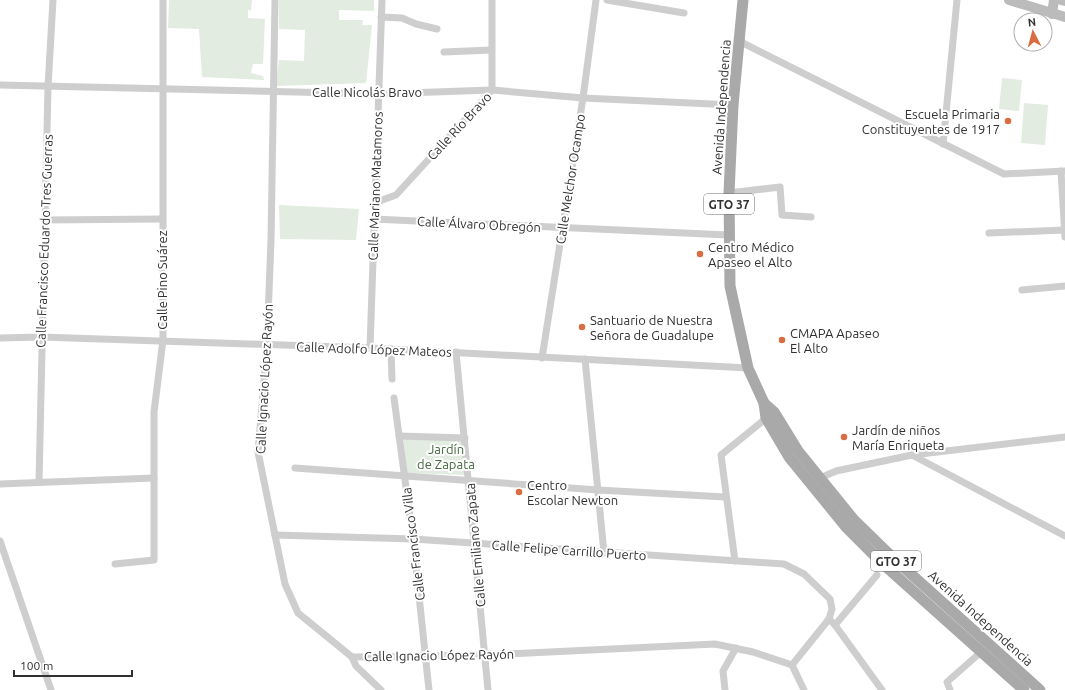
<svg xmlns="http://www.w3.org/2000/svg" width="1065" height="690" viewBox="0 0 1065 690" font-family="Ubuntu,sans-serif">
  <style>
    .green { fill: #e2ece0 }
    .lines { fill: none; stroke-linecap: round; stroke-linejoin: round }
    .street { stroke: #cecece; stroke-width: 7 }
    .secondary { stroke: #bbb; stroke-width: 10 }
    .primary { stroke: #a9a9a9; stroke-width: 11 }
    .poi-dot { fill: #d96d41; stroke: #fff; stroke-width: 1.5 }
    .labels { text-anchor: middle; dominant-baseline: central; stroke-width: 4; stroke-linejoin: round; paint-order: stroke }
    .shield { fill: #fff; stroke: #6f6f6f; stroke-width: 1 }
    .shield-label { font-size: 12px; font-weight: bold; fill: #313131 }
    .street-label { font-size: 13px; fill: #313131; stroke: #fff }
    .poi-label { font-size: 13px; fill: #313131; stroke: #fff; text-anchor: start }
    .park-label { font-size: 13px; fill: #456a41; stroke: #fff }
  </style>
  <rect width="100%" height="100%" fill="#fff"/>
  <g class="green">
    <polygon points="169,0 252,0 251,10 248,10 248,18 265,19 263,64 253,64 251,73 263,76 264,80 202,77 199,29 168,28"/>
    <polygon points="279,0 374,0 374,11 339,10 339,20 363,20 362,25 372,25 366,83 276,86 279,60 304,61 305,30 279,29"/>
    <polygon points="1002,78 1022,80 1019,111 999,109"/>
    <polygon points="1024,103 1048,105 1045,145 1021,143"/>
    <polygon points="279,205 359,209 356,240 280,239"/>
    <polygon points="403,437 462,440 468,475 407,473"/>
  </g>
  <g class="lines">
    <g class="street">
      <polyline points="275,0 271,240 267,345 258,452 285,584 298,613 352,657 485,655 715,644 753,652 792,665"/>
      <polyline points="607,0 684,13"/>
      <polyline points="381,17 402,18 416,24 437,29"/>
      <polyline points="739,41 1004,174 1065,171"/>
      <polyline points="444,52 491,50"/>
      <polyline points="0,85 377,94 492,90 583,98 733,105"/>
      <polyline points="943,144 957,0"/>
      <polyline points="1061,171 1065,237"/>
      <polyline points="729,193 780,187 782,215 811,217"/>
      <polyline points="374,203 396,195 492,90 492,0"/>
      <polyline points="373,219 728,235"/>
      <polyline points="45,220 162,219"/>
      <polyline points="989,233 1065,230"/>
      <polyline points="1022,290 1065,286"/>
      <polyline points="0,338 41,337 370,348 748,368"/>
      <polyline points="370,348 382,0"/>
      <polyline points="391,349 392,379"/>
      <polyline points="456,352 488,690"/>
      <polyline points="542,358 583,98 596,0"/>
      <polyline points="585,359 604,553"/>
      <polyline points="394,398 413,539 429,690"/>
      <polyline points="399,436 465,438"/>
      <polyline points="912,455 1065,536"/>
      <polyline points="295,468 598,490 725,497"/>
      <polyline points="818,479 836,471 912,455 1065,437"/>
      <polyline points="39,482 48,87 53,0"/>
      <polyline points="0,484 154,478"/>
      <polyline points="275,535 413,539 784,564 804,574 830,599 832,609 829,619 792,665"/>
      <polyline points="0,541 51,690"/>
      <polyline points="735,561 721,455 769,416"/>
      <polyline points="115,564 154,560 154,412 163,340 163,0"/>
      <polyline points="829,619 835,625 882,690"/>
      <polyline points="835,625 877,575"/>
      <polyline points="352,657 356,666 381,690"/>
      <polyline points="792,665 804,690"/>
      <polyline points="725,690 723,671 736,648"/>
      <polyline points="950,690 947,682 981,652"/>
    </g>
    <g class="secondary">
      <polyline points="1009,0 1065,17"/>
      <polyline points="1061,0 1065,1"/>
      <polyline points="1052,14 1054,0"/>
    </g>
    <g class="primary">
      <polyline points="743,0 733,105 729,193 730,286 748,368 764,403 766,418 789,457 846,527 884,565 1024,690"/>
      <polyline points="764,403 774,412 798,451 854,520 892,557 1040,690"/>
    </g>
  </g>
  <g class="poi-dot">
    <circle cx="1008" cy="121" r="4"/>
    <circle cx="700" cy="254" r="4"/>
    <circle cx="582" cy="327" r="4"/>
    <circle cx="782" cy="340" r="4"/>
    <circle cx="844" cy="437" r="4"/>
    <circle cx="519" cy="492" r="4"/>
  </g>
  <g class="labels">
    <g class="shield">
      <rect x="704" y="194" width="50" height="20" rx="3"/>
      <rect x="871" y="551" width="50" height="20" rx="3"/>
    </g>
    <g class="shield-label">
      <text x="729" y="204">GTO 37</text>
      <text x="896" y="561">GTO 37</text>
    </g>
    <g class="street-label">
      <text x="367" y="92">Calle Nicolás Bravo</text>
      <text transform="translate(721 107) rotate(-86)">Avenida Independencia</text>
      <text transform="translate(459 126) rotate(-47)">Calle Río Bravo</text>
      <text transform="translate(570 179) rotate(-81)">Calle Melchor Ocampo</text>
      <text transform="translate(375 186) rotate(-88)">Calle Mariano Matamoros</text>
      <text transform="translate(479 224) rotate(3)">Calle Álvaro Obregón</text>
      <text transform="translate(44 241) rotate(-88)">Calle Francisco Eduardo Tres Guerras</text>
      <text transform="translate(162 280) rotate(-90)">Calle Pino Suárez</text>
      <text transform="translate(374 349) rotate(2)">Calle Adolfo López Mateos</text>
      <text transform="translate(264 379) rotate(-87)">Calle Ignacio López Rayón</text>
      <text transform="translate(413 544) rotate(-97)">Calle Francisco Villa</text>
      <text transform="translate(475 545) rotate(-95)">Calle Emiliano Zapata</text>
      <text transform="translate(569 550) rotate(4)">Calle Felipe Carrillo Puerto</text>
      <text transform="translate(981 618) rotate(42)">Avenida Independencia</text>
      <text transform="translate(439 655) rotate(-1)">Calle Ignacio López Rayón</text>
    </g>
    <g class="poi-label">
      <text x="1000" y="114" text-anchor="end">Escuela Primaria<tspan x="1000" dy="15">Constituyentes de 1917</tspan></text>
      <text x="708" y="247">Centro Médico<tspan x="708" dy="15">Apaseo el Alto</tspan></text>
      <text x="590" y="320">Santuario de Nuestra<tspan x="590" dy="15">Señora de Guadalupe</tspan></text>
      <text x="790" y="333">CMAPA Apaseo<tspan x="790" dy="15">El Alto</tspan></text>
      <text x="852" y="430">Jardín de niños<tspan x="852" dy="15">María Enriqueta</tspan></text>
      <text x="527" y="485">Centro<tspan x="527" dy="15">Escolar Newton</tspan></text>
    </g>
    <g class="park-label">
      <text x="446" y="449">Jardín<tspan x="446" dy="15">de Zapata</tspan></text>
    </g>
  </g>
  <g transform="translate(1033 32) rotate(354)"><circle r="19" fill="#ffffff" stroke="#adadad"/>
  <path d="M0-3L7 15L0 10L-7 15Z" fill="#d96d41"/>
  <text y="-6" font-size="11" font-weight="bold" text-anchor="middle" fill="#313131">N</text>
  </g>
  <path d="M14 670v6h118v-6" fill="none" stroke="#313131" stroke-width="2"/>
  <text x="20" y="670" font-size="12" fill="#313131" stroke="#ffffff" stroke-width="3" paint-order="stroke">100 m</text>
</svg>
